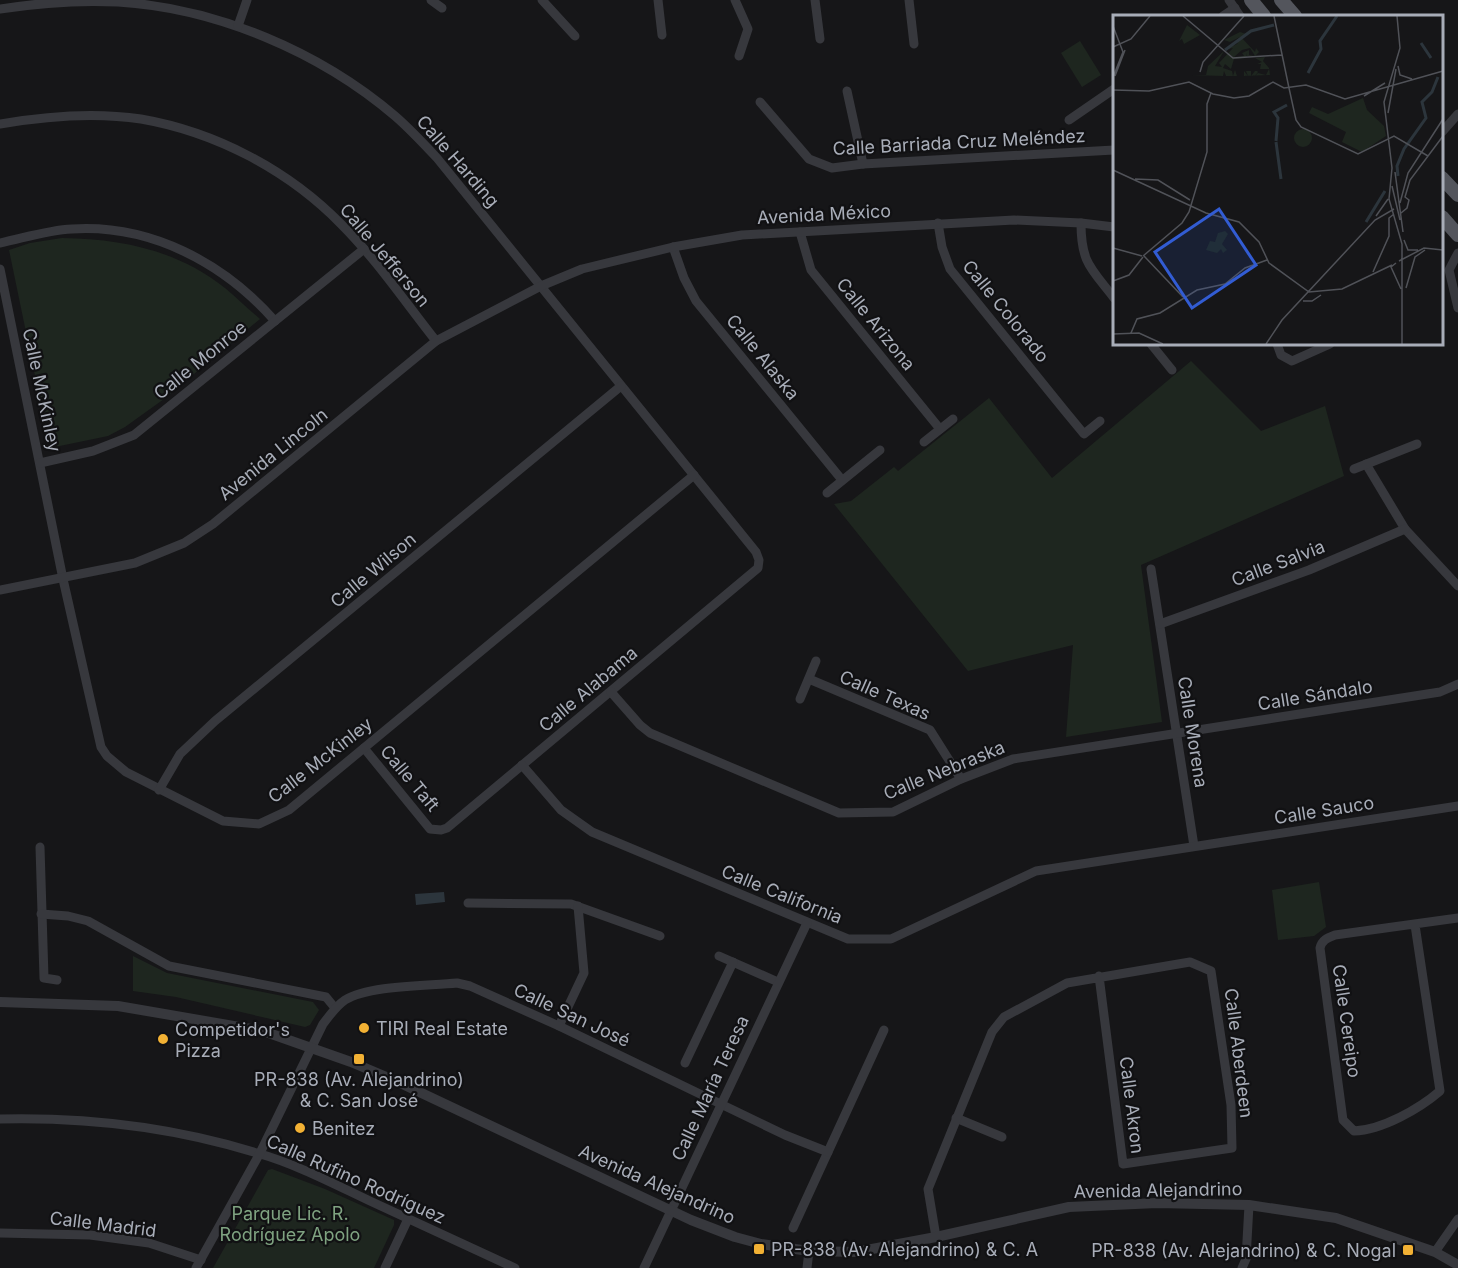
<svg xmlns="http://www.w3.org/2000/svg" width="1458" height="1268" viewBox="0 0 1458 1268" font-family="Inter,sans-serif">
  <style>
    .green { fill: #1e261f }
    .water { fill: #2c353c }
    .lines { fill: none; stroke-linecap: round; stroke-linejoin: round }
    .minor { stroke: #37383d; stroke-width: 9 }
    .tertiary { stroke: #37383d; stroke-width: 10 }
    .primary { stroke: #53555c; stroke-width: 14 }
    .poi-dot { fill: #f2b134; stroke: #111113; stroke-width: 2 }
    .labels { text-anchor: middle; dominant-baseline: central; stroke-width: 4.5; stroke-linejoin: round; paint-order: stroke }
    .street-label { font-size: 18px; fill: #a8adb8; stroke: #111113 }
    .poi-label { font-size: 18px; fill: #a8adb8; stroke: #111113; text-anchor: start }
    .park-label { font-size: 18px; fill: #7fa381; stroke: #111113 }
    .inset-river { fill: none; stroke: #2c353c; stroke-width: 3 }
    .inset-road { fill: none; stroke: #505258; stroke-width: 1.5 }
    .view { fill: #325cd3; fill-opacity: 0.15; stroke: #325cd3; stroke-width: 3 }
    .inset-edge { fill: none; stroke: #a8adb8; stroke-width: 3 }
  </style>
  <rect width="100%" height="100%" fill="#161618"/>
  <g class="green">
    <polygon points="1080,41 1101,75 1082,87 1061,53"/>
    <path d="M62,238c60,1 115,12 163,50 12,10 23,21 35,31l-96,80 -39,28 -17,9 -58,12 -41,-198 21,-7z"/>
    <polygon points="1191,361 1261,431 1325,406 1344,476 1141,565 1162,722 1066,737 1073,645 968,671 834,504 851,501 894,467 898,471 989,398 1052,478"/>
    <polygon points="1319,882 1326,927 1314,936 1278,940 1272,890"/>
    <polygon points="133,956 167,973 313,1002 319,1010 310,1025 305,1027 176,997 133,991"/>
    <polygon points="272,1169 325,1189 394,1220 394,1225 374,1268 213,1268 268,1170"/>
  </g>
  <polygon class="water" points="444,892 445,902 416,905 415,894"/>
  <g class="lines">
    <g class="minor">
      <polyline points="431,0 442,8"/>
      <polyline points="542,0 575,36"/>
      <polyline points="658,0 662,35"/>
      <polyline points="735,0 748,29 739,56"/>
      <polyline points="815,0 820,39"/>
      <polyline points="909,0 914,44"/>
      <polyline points="1229,0 1240,16"/>
      <path d="M0,9c39,-6 79,-9 118,-7 99,6 202,50 277,114 15,13 29,28 42,42l319,394 3,8 -1,8 -311,260 -6,2 -11,-1 -66,-81"/>
      <polyline points="1223,16 1235,8"/>
      <polyline points="238,26 247,0"/>
      <polyline points="847,91 863,164"/>
      <polyline points="760,102 809,159 832,168 863,164 1114,150"/>
      <polyline points="1069,120 1114,89"/>
      <path d="M0,124c46,-8 95,-12 141,-5 75,13 147,51 200,105 35,35 64,78 95,117"/>
      <polyline points="1442,132 1458,114"/>
      <polyline points="938,223 942,247 950,269 1065,411 1084,434 1100,421"/>
      <path d="M1081,223c0,40 10,45 33,75"/>
      <polyline points="800,232 811,270 940,429"/>
      <path d="M0,243c24,-5 48,-13 72,-14 79,-5 152,34 203,92"/>
      <polyline points="673,247 684,278 696,301 842,480"/>
      <polyline points="1458,253 1449,270 1458,308"/>
      <polyline points="0,269 63,579 101,747 107,756 126,772 223,821 259,824 289,810 694,475"/>
      <polyline points="1151,344 1172,370"/>
      <polyline points="1277,344 1281,355 1292,361 1330,344"/>
      <polyline points="924,442 953,419"/>
      <polyline points="40,463 93,451 134,435 364,249"/>
      <polyline points="1366,464 1405,529 1458,586"/>
      <polyline points="1354,469 1417,444"/>
      <polyline points="827,493 880,450"/>
      <polyline points="1151,569 1194,846"/>
      <polyline points="0,590 135,563 184,543 213,524 436,341 541,286 582,269 673,247 742,235 1014,220 1081,223 1114,227"/>
      <polyline points="1160,624 1309,570 1405,529"/>
      <polyline points="809,679 930,730 961,779"/>
      <polyline points="611,692 640,725 650,733 839,813 893,812 961,779 1013,759 1440,692 1458,684"/>
      <polyline points="800,699 816,661"/>
      <polyline points="522,765 561,810 592,832 848,939 891,939 1036,871 1458,806"/>
      <polyline points="159,790 180,754 215,721 621,386"/>
      <polyline points="40,847 44,978 57,980"/>
      <polyline points="468,903 571,904 660,936"/>
      <polyline points="41,914 68,916 88,921 169,966 326,997 335,1008"/>
      <path d="M1415,925l25,166c-21,18 -58,39 -86,40l-11,-11 -23,-172c2,-8 7,-10 15,-13l123,-17"/>
      <polyline points="719,956 778,982"/>
      <polyline points="559,1026 584,973 578,906"/>
      <polyline points="685,1063 733,962"/>
      <polyline points="956,1118 1002,1137"/>
      <path d="M0,1119c87,-2 173,8 257,34 39,11 77,31 113,48 49,23 97,45 145,67"/>
      <polyline points="793,1228 884,1030"/>
      <polyline points="0,1233 90,1235 149,1243 201,1260"/>
      <polyline points="936,1237 928,1189 992,1032 1004,1017 1067,983 1190,962 1211,971 1231,1105 1232,1148 1123,1164 1099,976"/>
      <polyline points="1435,1252 1458,1219"/>
      <path d="M196,1268l64,-115 63,-129c7,-9 13,-18 22,-24 24,-15 82,-14 112,-17l13,3 89,40 226,109 43,17"/>
      <polyline points="385,1268 408,1219"/>
      <polyline points="644,1268 807,923"/>
      <polyline points="807,1268 809,1251"/>
      <polyline points="1242,1268 1246,1259 1249,1205"/>
    </g>
    <polyline class="tertiary" points="0,1002 118,1006 263,1031 351,1062 396,1081 691,1220 735,1237 761,1244 809,1251 856,1252 936,1237 1069,1207 1157,1203 1249,1205 1336,1218 1435,1252 1458,1265"/>
    <g class="primary">
      <polyline points="1251,0 1264,16"/>
      <polyline points="1281,0 1295,16"/>
      <polyline points="1442,178 1458,195"/>
      <polyline points="1442,217 1458,235"/>
    </g>
  </g>
  <g class="poi-dot">
    <circle cx="364" cy="1028" r="6"/>
    <circle cx="163" cy="1039" r="6"/>
    <rect x="353" y="1053" width="12" height="12" rx="3"/>
    <circle cx="300" cy="1128" r="6"/>
    <rect x="753" y="1243" width="12" height="12" rx="3"/>
    <rect x="1402" y="1244" width="12" height="12" rx="3"/>
  </g>
  <g class="labels">
    <g class="street-label">
      <text transform="translate(959 142) rotate(-3)">Calle Barriada Cruz Meléndez</text>
      <text transform="translate(458 161) rotate(49)">Calle Harding</text>
      <text transform="translate(824 214) rotate(-3)">Avenida México</text>
      <text transform="translate(385 255) rotate(50)">Calle Jefferson</text>
      <text transform="translate(1006 311) rotate(51)">Calle Colorado</text>
      <text transform="translate(876 324) rotate(51)">Calle Arizona</text>
      <text transform="translate(763 357) rotate(51)">Calle Alaska</text>
      <text transform="translate(200 360) rotate(-39)">Calle Monroe</text>
      <text transform="translate(42 390) rotate(78)">Calle McKinley</text>
      <text transform="translate(273 454) rotate(-39)">Avenida Lincoln</text>
      <text transform="translate(1278 563) rotate(-21)">Calle Salvia</text>
      <text transform="translate(373 570) rotate(-40)">Calle Wilson</text>
      <text transform="translate(588 689) rotate(-40)">Calle Alabama</text>
      <text transform="translate(885 695) rotate(24)">Calle Texas</text>
      <text transform="translate(1315 695) rotate(-9)">Calle Sándalo</text>
      <text transform="translate(1193 732) rotate(81)">Calle Morena</text>
      <text transform="translate(320 760) rotate(-38)">Calle McKinley</text>
      <text transform="translate(944 770) rotate(-22)">Calle Nebraska</text>
      <text transform="translate(410 778) rotate(50)">Calle Taft</text>
      <text transform="translate(1324 810) rotate(-9)">Calle Sauco</text>
      <text transform="translate(782 894) rotate(22)">Calle California</text>
      <text transform="translate(572 1015) rotate(25)">Calle San José</text>
      <text transform="translate(1347 1021) rotate(82)">Calle Cereipo</text>
      <text transform="translate(1239 1053) rotate(83)">Calle Aberdeen</text>
      <text transform="translate(710 1088) rotate(-65)">Calle María Teresa</text>
      <text transform="translate(1132 1105) rotate(83)">Calle Akron</text>
      <text transform="translate(356 1179) rotate(24)">Calle Rufino Rodríguez</text>
      <text transform="translate(657 1184) rotate(24)">Avenida Alejandrino</text>
      <text transform="translate(1158 1190) rotate(-1)">Avenida Alejandrino</text>
      <text transform="translate(103 1224) rotate(7)">Calle Madrid</text>
    </g>
    <g class="poi-label">
      <text x="376" y="1028">TIRI Real Estate</text>
      <text x="175" y="1029">Competidor's<tspan x="175" dy="21">Pizza</tspan></text>
      <text x="359" y="1079" text-anchor="middle">PR-838 (Av. Alejandrino)<tspan x="359" dy="21">&amp; C. San José</tspan></text>
      <text x="312" y="1128">Benitez</text>
      <text x="771" y="1249">PR-838 (Av. Alejandrino) &amp; C. A</text>
      <text x="1396" y="1250" text-anchor="end">PR-838 (Av. Alejandrino) &amp; C. Nogal</text>
    </g>
    <g class="park-label">
      <text x="290" y="1213">Parque Lic. R.<tspan x="290" dy="21">Rodríguez Apolo</tspan></text>
    </g>
  </g>
  <g transform="translate(1113 15)">
    <rect width="330" height="330" fill="#161618"/>
    <path d="M74,10l13,10 -16,9 -2,-5 -3,2zM127,17l6,2 -5,3 14,15 1,-4 3,4 -4,4 -5,-8 -8,2 -8,7 10,-1 -2,-3 7,-3v5l5,1h-7l-1,-3 1,5 -13,1 -3,10 -6,-5 -2,4 9,3 1,5 2,-6 2,6h7v-5l4,5 -2,-5h5v5l4,-5h2l1,1 -3,4 3,-3 8,2 3,-6h-9l1,-5h-4l5,-2 -7,-4 10,-1 -2,4 6,7 1,7 -32,1h-12l-2,-5 -1,5 -32,-1h15l2,-9 16,-15 -9,15 7,1 -3,-4 14,-15 -9,2 13,-6 3,-7 -10,5 -6,-2zM250,83l4,12 17,16 2,10 -24,16 -20,-10 4,-10 -37,-19 3,-6 16,7zM181 123a9 9 0 1 1 18 0a9 9 0 1 1-18 0ZM112,216l3,3 -6,10 5,6 -4,3 -2,-4 -4,4 -11,-3 4,-9 5,1 3,-9z" fill="#1e261f"/>
    <path class="inset-river" d="M308,28l10,15M112,35l26,-19 23,-6M195,58l13,-24 -1,-8 17,-25M163,126l2,-23 -4,-6 13,-7M163,127l5,37M285,161l-1,-10 7,-17 22,-31 -4,-16 10,-10 6,-15M253,207l19,-31"/>
    <path class="inset-road" d="M70,1l50,42 49,-3M161,1l15,72M284,1l3,32 -16,54 8,66 -3,31 13,45v100M0,11l10,26 -10,25M0,32l18,-8 19,-23M285,51l2,9 12,4M87,57l3,-10 41,-46M2,61l10,-26M176,73l7,32 5,7 57,27 36,-18 34,20M0,75l36,1 40,-9 24,12 21,4 15,-2 24,-14 11,6 22,-3 39,14 98,-28M251,81l21,-13M275,98l8,-44M0,155l93,43 33,9 20,20 10,21 40,29 33,-3 50,-24M282,157l8,60M22,164l23,1 32,20M279,171l8,34M287,188l8,-30 35,-54M288,198l6,-5 2,-8 -4,-3 5,-17 33,-44M263,201l12,-17M291,225l4,10h10M0,233l29,8M30,241l39,-33 7,-11 18,-60v-48l4,-11M31,241l39,41M286,246l25,-13 19,2M283,248l-5,4 10,22M260,257l16,-36v-18l5,-4M0,266l16,-6 14,-18M293,273l9,-31 10,-7M190,286h9l9,-6M18,318l6,-14 23,-6 37,-23 28,-6 20,-16 22,-8M0,319l26,-1 24,11M153,329l16,-24 93,-100 19,-11"/>
    <path class="view" d="M106,194l37,56 -64,43 -37,-56z"/>
    <rect width="330" height="330" class="inset-edge"/>
  </g>
</svg>
